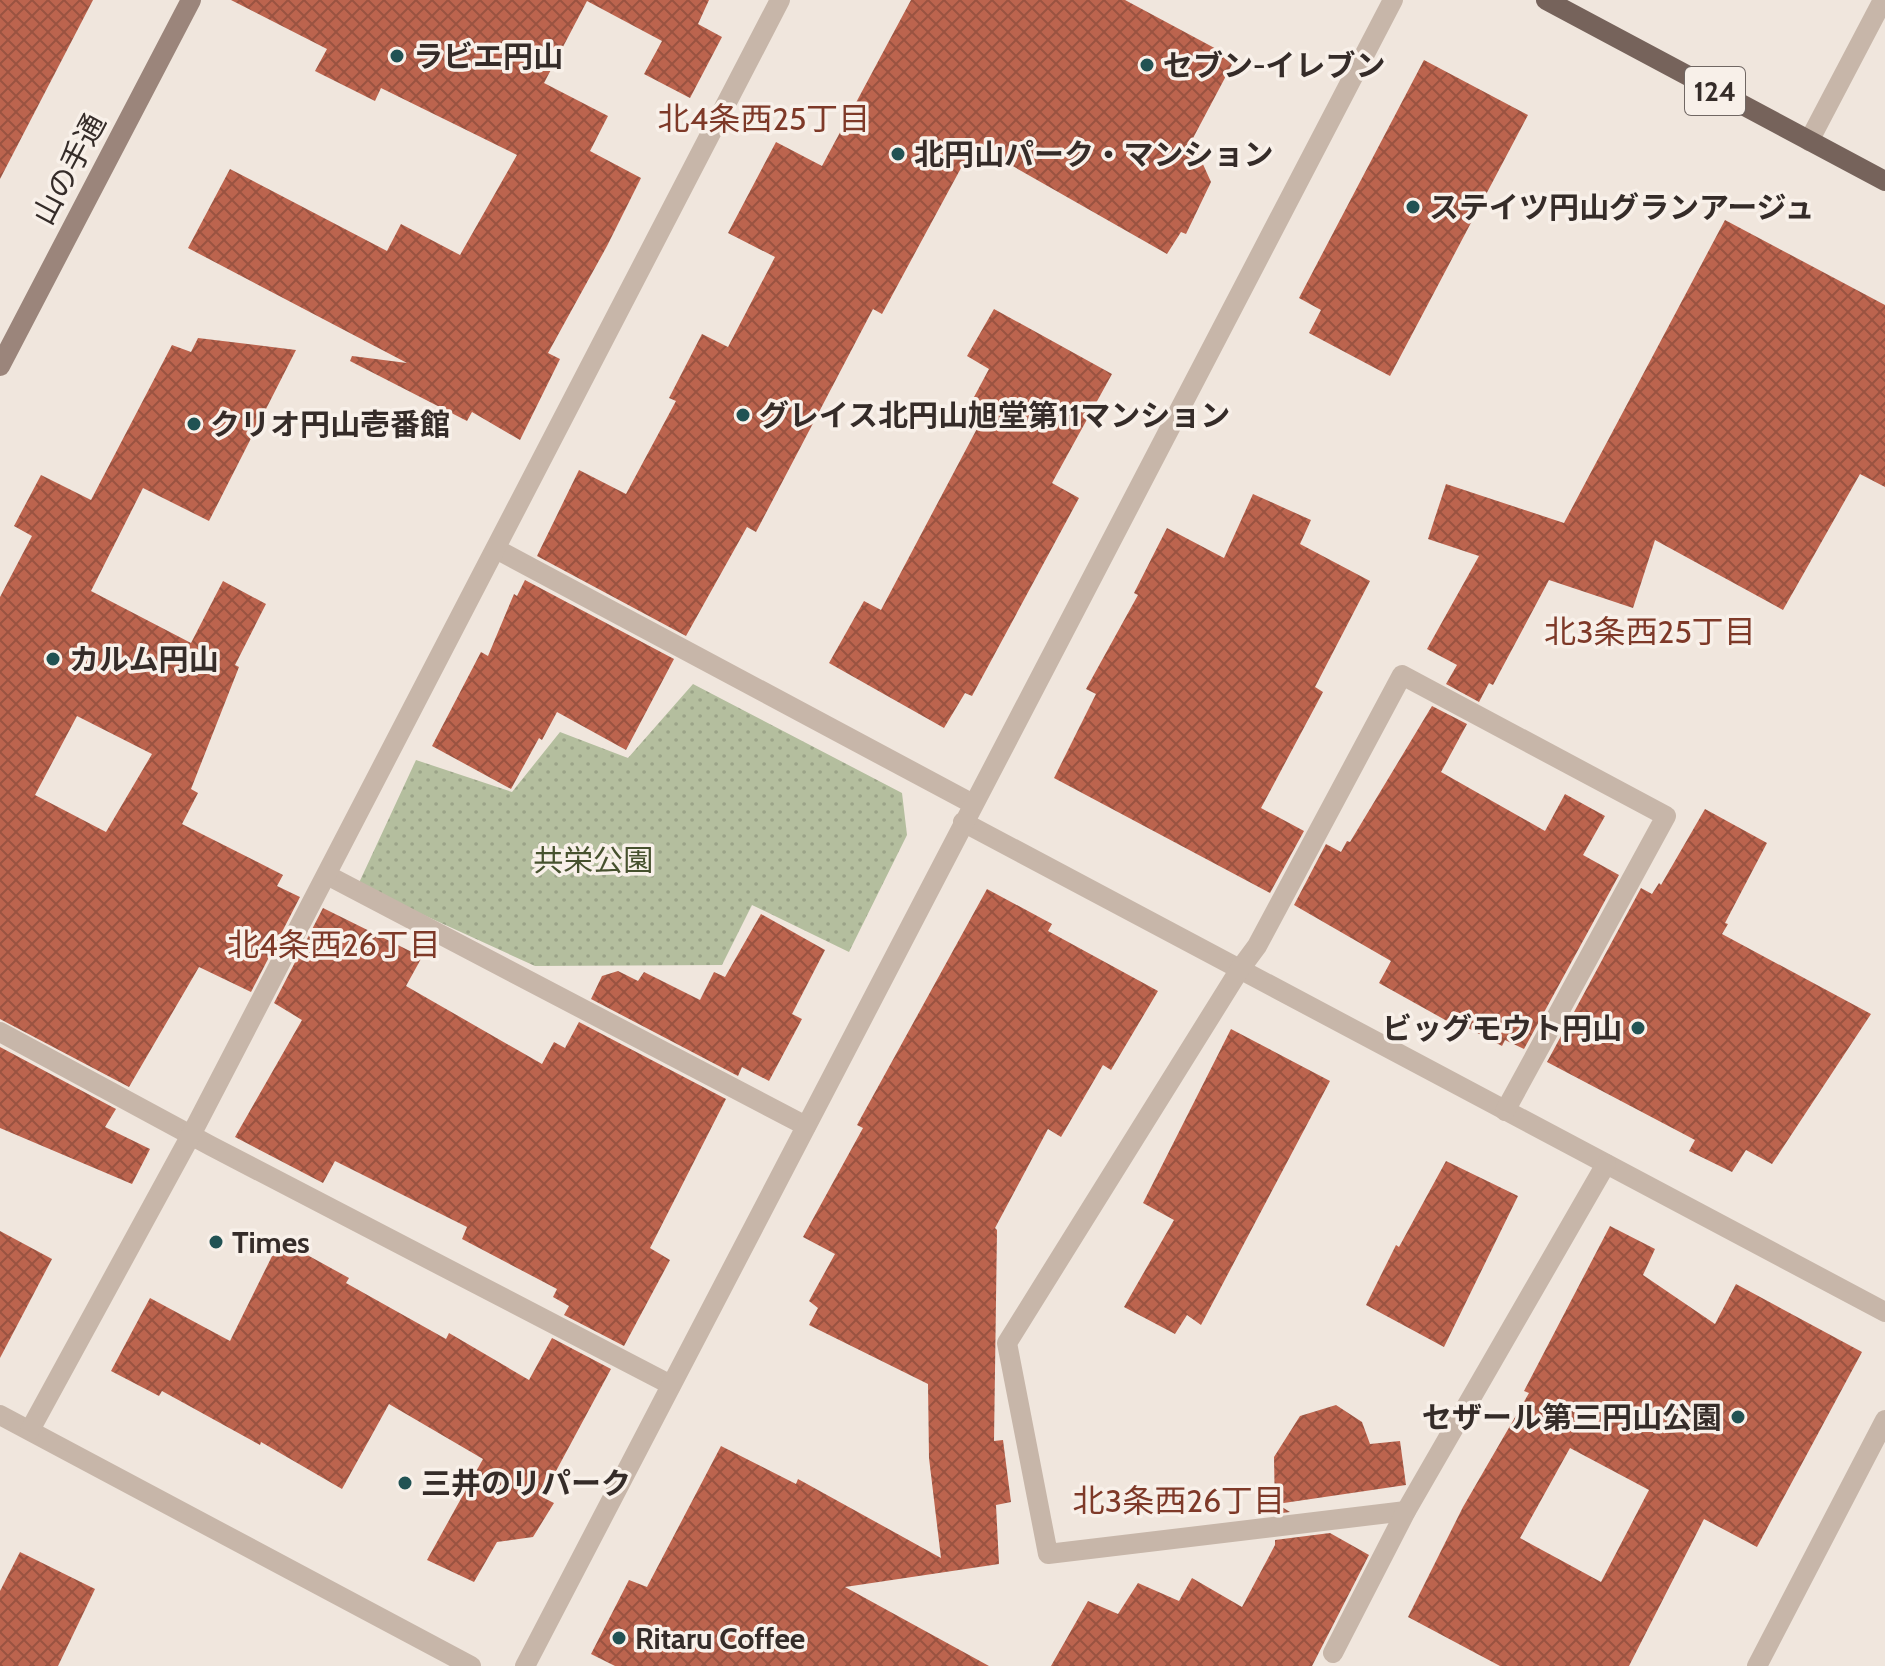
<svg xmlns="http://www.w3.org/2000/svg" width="1885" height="1666" viewBox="0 0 1885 1666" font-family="Cabin,'Noto Sans JP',sans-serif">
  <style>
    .grass { fill: url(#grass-dots) }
    .building { fill: url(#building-cross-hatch); fill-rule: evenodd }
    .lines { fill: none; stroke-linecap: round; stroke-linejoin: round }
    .minor { stroke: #c7b6a9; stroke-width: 20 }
    .secondary { stroke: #9b857b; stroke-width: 20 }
    .primary { stroke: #76635b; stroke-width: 20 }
    .poi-dot { fill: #215253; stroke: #f8f0e9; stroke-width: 3 }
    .labels { text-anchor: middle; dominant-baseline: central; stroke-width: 7; stroke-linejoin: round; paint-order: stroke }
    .shield { fill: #f8f0e9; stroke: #706763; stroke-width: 2 }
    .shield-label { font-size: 28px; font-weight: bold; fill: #352c29 }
    .poi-label { font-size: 30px; font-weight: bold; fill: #352c29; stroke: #f8f0e9; text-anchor: start }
    .street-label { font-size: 30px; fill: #352c29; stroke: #f8f0e9 }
    .park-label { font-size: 30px; fill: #46512e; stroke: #f8f0e9 }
    .neighbourhood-label { font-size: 32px; fill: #7e3928; stroke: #f8f0e9 }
  </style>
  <defs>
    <pattern id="grass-dots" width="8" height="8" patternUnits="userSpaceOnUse" patternTransform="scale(2)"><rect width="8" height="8" fill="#b4be9e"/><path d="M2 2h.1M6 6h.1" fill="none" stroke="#9ba388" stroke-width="1.8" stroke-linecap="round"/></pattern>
    <pattern id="building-cross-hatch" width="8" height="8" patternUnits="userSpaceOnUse" patternTransform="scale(2)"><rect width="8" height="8" fill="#bc644e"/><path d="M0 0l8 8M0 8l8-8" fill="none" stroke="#9a5341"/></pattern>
  </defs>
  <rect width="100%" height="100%" fill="#f0e6dd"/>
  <polygon class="grass" points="693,684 902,793 907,835 849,952 752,905 722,965 535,966 358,885 416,760 512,792 560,732 628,758"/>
  <g class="building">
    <polygon points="0,0 93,0 0,179"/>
    <polygon points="231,0 709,0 698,24 722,37 690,98 644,74 662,41 587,1 544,83 608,116 590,151 641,178 607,246 548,353 560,359 520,440 472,412 467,421 350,361 352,356 407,363 188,248 230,169 387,251 401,224 460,255 517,155 381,88 375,101 315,71 327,49"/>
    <polygon points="911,0 1125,0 1235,59 1192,140 1211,182 1186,234 1181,232 1167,254 974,144 882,314 873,309 756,532 747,527 686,636 537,556 579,470 626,494 676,401 669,398 702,334 728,347 775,257 728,233 776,142 822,166"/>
    <polygon points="1424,60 1528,115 1390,376 1309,333 1321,310 1299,298"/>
    <polygon points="1725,220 1885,305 1885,487 1860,474 1783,610 1655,540 1633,608 1549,580 1493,685 1489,683 1479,702 1446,684 1457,665 1427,649 1479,556 1428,539 1446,484 1564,523"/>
    <polygon points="994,309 1112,374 1052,483 1079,498 972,696 965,693 944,728 829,663 864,601 881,610 989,406 974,397 989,369 967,356"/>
    <path d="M198,338l98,12 -87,171 -66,-33 -52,103 100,52 32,-62 43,23 -31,61 4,2 -48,122 7,4 -16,31 101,51 -6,11 23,11 -49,95 -52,-25 -70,120 -129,-68v-422l32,-61 -18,-10 27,-51 50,25 81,-155 19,7zM77,716l75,38 -46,78 -71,-37z"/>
    <polygon points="1253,494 1311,520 1300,544 1370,581 1315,687 1323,692 1261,808 1304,831 1270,893 1054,778 1096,694 1086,689 1138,595 1134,593 1167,528 1224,558"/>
    <polygon points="525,580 674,659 626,750 557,712 542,740 539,738 511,789 432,746 481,652 488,656 514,594 517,596"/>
    <polygon points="1432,706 1467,724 1441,772 1545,831 1565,794 1605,816 1583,855 1619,875 1524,1049 1505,1040 1502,1046 1449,1018 1447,1021 1379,983 1391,961 1294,905 1326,844 1341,852 1347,841 1350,842"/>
    <polygon points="1705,809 1767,843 1725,923 1728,924 1722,934 1871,1014 1772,1164 1746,1150 1732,1172 1689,1151 1695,1140 1547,1062 1641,888 1652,894 1659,883 1661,885"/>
    <polygon points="987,889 1052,924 1048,931 1158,991 1111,1070 1103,1065 1061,1137 1048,1129 995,1228 997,1230 994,1441 1003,1440 1011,1502 996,1505 999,1564 845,1587 989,1666 615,1666 591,1654 629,1580 647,1587 721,1446 796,1484 798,1479 941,1558 929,1458 928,1384 809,1325 818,1308 809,1301 835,1254 803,1237 863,1128 857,1125"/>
    <polygon points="323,908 422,957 406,986 542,1064 554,1042 565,1048 579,1022 726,1099 650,1248 670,1260 624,1346 564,1315 569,1306 553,1297 557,1289 462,1239 467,1227 335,1161 323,1183 235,1137 302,1020 274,1003"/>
    <polygon points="761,914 825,950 792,1014 802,1019 769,1081 742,1067 738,1076 591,999 602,976 618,971 638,981 644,972 700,1000 714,972 725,977"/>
    <polygon points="1231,1029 1330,1081 1201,1325 1187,1315 1175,1334 1124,1307 1174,1220 1143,1203"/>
    <polygon points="0,1047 116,1109 105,1127 150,1149 132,1184 0,1128"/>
    <polygon points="1446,1161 1518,1196 1444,1347 1366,1305 1396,1245 1399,1247"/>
    <path d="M1610,1226l45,23 -12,26 72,49 21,-40 126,68 -105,195 -53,-28 -75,147h-129l-92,-49 55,-110 66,-114 -5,-2zM1570,1448l79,42 -48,92 -81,-44z"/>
    <polygon points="0,1231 52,1259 0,1358"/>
    <polygon points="280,1240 349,1278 346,1283 446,1339 449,1333 529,1380 552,1338 611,1369 542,1497 554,1503 533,1537 497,1542 474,1582 427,1560 483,1459 389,1404 342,1489 261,1442 260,1445 162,1391 159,1396 111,1371 150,1298 230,1341"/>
    <polygon points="1336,1405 1362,1422 1370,1444 1400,1441 1406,1485 1277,1504 1290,1512 1275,1514 1274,1457 1300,1416"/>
    <polygon points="1330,1533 1369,1555 1312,1666 1051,1666 1088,1601 1118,1614 1138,1583 1179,1601 1192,1578 1242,1607 1275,1545 1275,1540"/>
    <polygon points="20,1552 95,1589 58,1666 0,1666 0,1591"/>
  </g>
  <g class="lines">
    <g class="minor">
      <polyline points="1809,141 1883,0"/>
      <polyline points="496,549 973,804"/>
      <polyline points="963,822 1885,1312"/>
      <polyline points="327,875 806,1126"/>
      <polyline points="0,1032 211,1146 671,1385"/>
      <polyline points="0,1415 471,1666"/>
      <polyline points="30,1430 191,1135 780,0"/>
      <polyline points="1406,1511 1048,1554 1007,1343 1240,969 1257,946 1402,675 1666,816 1505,1111"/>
      <polyline points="1333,1653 1406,1511 1606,1164"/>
      <polyline points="525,1666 1393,0"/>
      <polyline points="1757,1666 1885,1420"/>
    </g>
    <polyline class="secondary" points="0,366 191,0"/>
    <polyline class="primary" points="1546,0 1885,181"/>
  </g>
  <g class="poi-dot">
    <circle cx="397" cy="56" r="8"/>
    <circle cx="1147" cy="65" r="8"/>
    <circle cx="898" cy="154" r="8"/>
    <circle cx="1413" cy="207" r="8"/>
    <circle cx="743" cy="415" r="8"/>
    <circle cx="194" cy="424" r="8"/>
    <circle cx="53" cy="659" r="8"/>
    <circle cx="1638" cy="1028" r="8"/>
    <circle cx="216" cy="1242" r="8"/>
    <circle cx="1738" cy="1417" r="8"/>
    <circle cx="405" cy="1483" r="8"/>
    <circle cx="619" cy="1638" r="8"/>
  </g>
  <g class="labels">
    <rect class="shield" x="1685" y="67" width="60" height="48" rx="6"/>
    <g class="shield-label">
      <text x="1715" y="91">124</text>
    </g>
    <g class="poi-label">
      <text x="413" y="56">ラビエ円山</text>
      <text x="1163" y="65">セブン-イレブン</text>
      <text x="914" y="154">北円山パーク・マンション</text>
      <text x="1429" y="207">ステイツ円山グランアージュ</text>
      <text x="759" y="415">グレイス北円山旭堂第11マンション</text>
      <text x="210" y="424">クリオ円山壱番館</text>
      <text x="69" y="659">カルム円山</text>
      <text x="1622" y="1028" text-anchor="end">ビッグモウト円山</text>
      <text x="232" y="1242">Times</text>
      <text x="1722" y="1417" text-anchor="end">セザール第三円山公園</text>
      <text x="421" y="1483">三井のリパーク</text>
      <text x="635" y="1638">Ritaru Coffee</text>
    </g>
    <g class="street-label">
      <text transform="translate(69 169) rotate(-62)">山の手通</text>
    </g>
    <g class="park-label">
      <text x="593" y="860">共栄公園</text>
    </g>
    <g class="neighbourhood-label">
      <text x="764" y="118">北4条西25丁目</text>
      <text x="1650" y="631">北3条西25丁目</text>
      <text x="334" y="944">北4条西26丁目</text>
      <text x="1179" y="1500">北3条西26丁目</text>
    </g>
  </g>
</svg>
